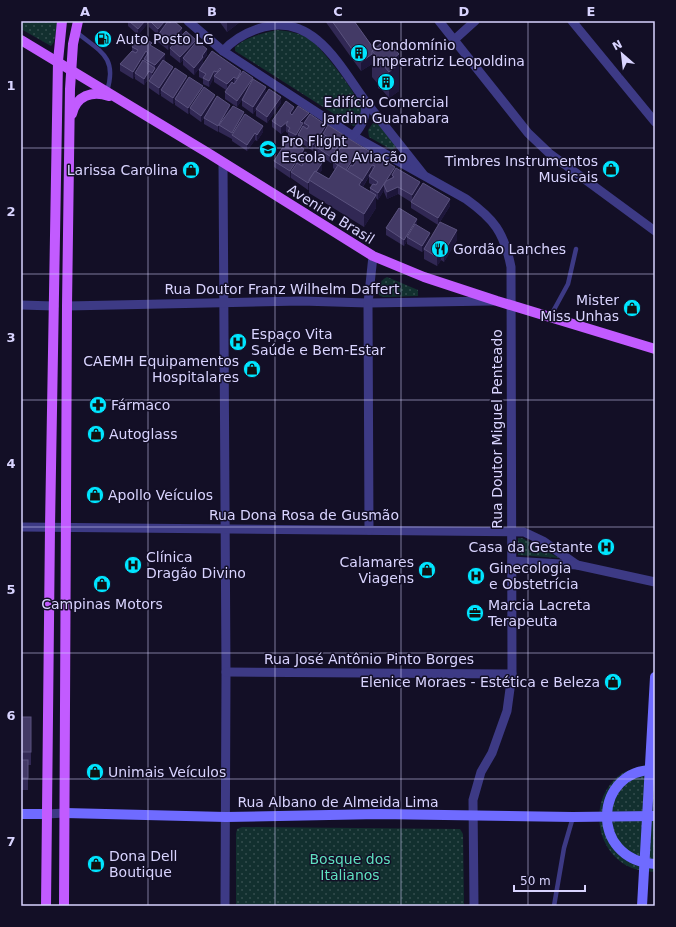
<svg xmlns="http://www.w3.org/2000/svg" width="676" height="927" viewBox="0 0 676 927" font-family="'DejaVu Sans',sans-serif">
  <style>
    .green { fill: url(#green-dots) }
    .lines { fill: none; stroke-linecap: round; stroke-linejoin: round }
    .lane { stroke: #3d3a85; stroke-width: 4.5 }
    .street { stroke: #3d3a85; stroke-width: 9 }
    .secondary { stroke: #6f6bff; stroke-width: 10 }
    .primary { stroke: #c25bff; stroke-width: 10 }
    .wall { fill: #312854; fill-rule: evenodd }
    .shaded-wall { fill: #1d163a }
    .building { fill: #433a66; stroke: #5a527e }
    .grid { fill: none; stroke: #d9d4ff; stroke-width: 1; stroke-opacity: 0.55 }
    .labels { text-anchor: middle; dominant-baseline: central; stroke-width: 3; stroke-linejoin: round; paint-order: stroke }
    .poi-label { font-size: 14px; fill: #d9d4ff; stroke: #130f26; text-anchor: start }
    .street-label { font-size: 14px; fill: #d9d4ff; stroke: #130f26 }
    .park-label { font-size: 14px; fill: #5fe0c0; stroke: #130f26 }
    .neatline { fill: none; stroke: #d9d4ff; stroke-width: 1.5 }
    .grid-label { font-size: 13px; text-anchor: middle; font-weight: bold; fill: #d9d4ff }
  </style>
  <defs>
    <pattern id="green-dots" width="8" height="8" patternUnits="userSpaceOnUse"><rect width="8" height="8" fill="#12302f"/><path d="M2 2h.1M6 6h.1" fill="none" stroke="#344d4e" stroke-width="1.8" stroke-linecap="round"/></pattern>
  </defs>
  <rect width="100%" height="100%" fill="#130f26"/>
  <g class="green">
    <polygon points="21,21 58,21 54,42 51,46 21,29"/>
    <path d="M277,30c11,1 25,3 35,11 11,9 48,56 50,69 0,5 -2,11 -3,15l-6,1 -118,-75v-4c11,-10 28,-14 42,-17z"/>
    <polygon points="378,122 395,142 396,147 392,150 369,137 368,130 373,123"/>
    <path d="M387,277l31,13v6l-35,1 -4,-2c0,-9 0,-14 8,-18z"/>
    <polygon points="518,538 522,538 559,558 518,555"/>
    <path d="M645,765h10v106l-1,1c-6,-1 -13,-1 -19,-3 -37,-12 -48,-63 -20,-90 8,-8 19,-11 30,-14z"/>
    <polygon points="242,827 460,829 463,834 464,906 236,906 236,834 237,829"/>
  </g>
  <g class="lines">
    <g class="lane">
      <path d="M75,31c24,20 43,25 32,60"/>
      <polyline points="550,317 568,284 576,249"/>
      <polyline points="554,906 564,848 573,817"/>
    </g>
    <g class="street">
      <path d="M188,21l35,30 130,85 113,63c28,20 38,33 45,68l1,407 -5,37 -15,42 -11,19 -8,28 1,106"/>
      <polyline points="439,21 528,133 549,153 655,231"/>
      <polyline points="572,21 655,122"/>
      <polyline points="454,40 475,21"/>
      <path d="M223,51c11,-12 26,-20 41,-24 51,-13 77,41 102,75 0,14 -3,23 -13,34"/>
      <polyline points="366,102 423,174"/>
      <polyline points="223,163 226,672 225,906"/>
      <polyline points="21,305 54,306"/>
      <polyline points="67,306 301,301 368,303 493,301"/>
      <polyline points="21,527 524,532 543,541 577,565"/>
      <polyline points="369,530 368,303 373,256"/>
      <polyline points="512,561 577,565 655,582"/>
      <polyline points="226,672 512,674"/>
      <polyline points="47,814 65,813"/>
    </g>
    <g class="secondary">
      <path d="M655,770c-61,-2 -67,90 0,94"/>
      <polyline points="65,813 226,817 379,814 573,817 655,816"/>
      <polyline points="21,814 47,814"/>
      <polyline points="642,906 655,677"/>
    </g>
    <g class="primary">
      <polyline points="21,40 208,153 373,256 424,277 497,301 655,349"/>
      <path d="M72,114c4,-18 20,-24 37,-18"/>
      <polyline points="46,906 50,527 58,61 62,21"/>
      <polyline points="64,906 67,306 70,89 73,44 78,21"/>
    </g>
  </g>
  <g class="wall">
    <polygon points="128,21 170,21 170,22 182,34 168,50 158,42 158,35 149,27 149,22 138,35 128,26"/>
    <polygon points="219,21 240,21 240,22 227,32"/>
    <polygon points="325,21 354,21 374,49 386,49 399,54 399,91 389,98 383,91 378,88 378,84 372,77 372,64 361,71"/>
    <polygon points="196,43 207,55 203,60 203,63 241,73 253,80 266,94 259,103 281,103 267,123 256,116 256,110 253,114 242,106 242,100 237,107 225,99 225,92 226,90 214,82 214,77 209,87 203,84 203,79 199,77 199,70 201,66 194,75 183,65 183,60 180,63 170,55 170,48"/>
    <polygon points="152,46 165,61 164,61 173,70 203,88 215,99 230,110 244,116 263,132 257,141 255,140 247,151 232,141 232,139 219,132 219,130 218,132 204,124 204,118 201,122 190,114 190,112 188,114 175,105 175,102 173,104 161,96 161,93 159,95 149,88 149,81 150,79 149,78 144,85 135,79 135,76 133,79 120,71 120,64 132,51 132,47"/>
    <path d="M294,111l15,5 17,12 69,42 25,18 30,18 -12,19 -27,-17v-6l-13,-8 -11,5 -3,-7v-2l-6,10 -2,-2v10l-12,19 -55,-34v-4l-1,1 -17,-12v-2l-1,2 -16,-11v-6l30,-7 18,16 -3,3 10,6 6,-9 -2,-2v-6l2,-3 -4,4 -16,-10v-5l-2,3 -15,-10v-3l-2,4 -8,-5v-4l-2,-1v-2l-5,4 -9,-7v-6zM370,175l-1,1v7l3,2 -2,3v4l-7,-5z"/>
    <polygon points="417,225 430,239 457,240 444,262 441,260 437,266 424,259 424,250 422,252 407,244 407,241 404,246 386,235 386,228"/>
    <polygon points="21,717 31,717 31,765 28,765 28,790 21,790"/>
  </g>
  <g class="shaded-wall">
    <polygon points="145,21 149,21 149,22 138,35 138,29"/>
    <polygon points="165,21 170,21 170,22 158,35 158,29"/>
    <polygon points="227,21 240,21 240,22 227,32"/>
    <polygon points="182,28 182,34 168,50 168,44"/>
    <polygon points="196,40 196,46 183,58 183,60 180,63 180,57"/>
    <polygon points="207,49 207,55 203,60 203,64 194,75 194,68 202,56"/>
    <polygon points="146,51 146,58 144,59 144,61 135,73 135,76 133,79 133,72"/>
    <polygon points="165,54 165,61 155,71 152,80 152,73 155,69 155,65"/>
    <polygon points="372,54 372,64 361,71 361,62"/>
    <polygon points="399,54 399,91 389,98 389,72 394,58"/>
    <polygon points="173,67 173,74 161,90 161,93 159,95 159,88"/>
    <polygon points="149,71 149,78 144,85 144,79"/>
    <polygon points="214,71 214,77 209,87 209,81"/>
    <polygon points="187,76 187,82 175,99 175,102 173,104 173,98"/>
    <polygon points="234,77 234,83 227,91 227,84"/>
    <polygon points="253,78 253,85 237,107 237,101"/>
    <polygon points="203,86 203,92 190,108 190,112 188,114 188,108"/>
    <polygon points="266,87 266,94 253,114 253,107"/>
    <polygon points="215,95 215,101 201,122 201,116"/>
    <polygon points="281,97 281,103 267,123 267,117"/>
    <polygon points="230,105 230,111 219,125 219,130 218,132 218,126"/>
    <polygon points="294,107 294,114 290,120 290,113"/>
    <polygon points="244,112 244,119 232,135 232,139 232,133"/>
    <polygon points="309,113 309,119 304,123 303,126 303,130 298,135 298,138 296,142 296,135 300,122"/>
    <polygon points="288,121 286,125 286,130 281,134 281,127"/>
    <polygon points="326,125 326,131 323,134 323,136 315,146 315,148 313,151 313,145"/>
    <polygon points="263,126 263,132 257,141 257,135"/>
    <polygon points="255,133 255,140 247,151 247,145"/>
    <polygon points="345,136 345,143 331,163 331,157"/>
    <polygon points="304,149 304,156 299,162 299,164 291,172 291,176 290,178 290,171"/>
    <polygon points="356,154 356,161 348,173 346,170"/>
    <polygon points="322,163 322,170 313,183 310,181"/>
    <polygon points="372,165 372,171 362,188 362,181"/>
    <polygon points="395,167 395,173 392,175 392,178 384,185 384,190 378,200 378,193"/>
    <polygon points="362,180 362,193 359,185"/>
    <polygon points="309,182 309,189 308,190 308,183"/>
    <polygon points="420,182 420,189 412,202 412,195"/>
    <polygon points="398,187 398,194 387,199 387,192"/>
    <polygon points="376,195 376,208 364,227 364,214"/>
    <polygon points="450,199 450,206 438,225 438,218"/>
    <polygon points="417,219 417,226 407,237 407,241 404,246 404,240"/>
    <polygon points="457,230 457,240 444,262 444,252"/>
    <polygon points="430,233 430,239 422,252 422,246"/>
    <polygon points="441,250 441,260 437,266 437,257"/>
  </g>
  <g class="building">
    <polygon points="129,21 145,21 138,29"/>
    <polygon points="150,21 165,21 158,29"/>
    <polygon points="168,21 170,23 172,21 174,21 182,28 168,44 158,35"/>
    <polygon points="332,21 354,21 374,49 372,51 372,54 361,62"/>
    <polygon points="186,31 196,40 180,57 170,48"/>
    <polygon points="140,35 152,43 150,45 165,54 155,65 144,59 148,53 146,51 133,72 120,64 132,51 136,53 138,50 132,47"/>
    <polygon points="197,41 207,49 202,56 203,57 194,68 183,58"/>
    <polygon points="381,43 386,49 391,45 399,54 394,58 399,64 389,72 383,65 378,62 378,58 372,51"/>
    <polygon points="212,51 241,71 237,79 234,77 227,84 214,76 221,69 220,68 217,72 214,71 209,81 203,78 206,74 199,70"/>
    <polygon points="143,60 155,68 152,73 149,71 144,79 135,73"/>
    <polygon points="163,60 173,67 159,88 149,81"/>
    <polygon points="175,68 187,76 173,98 161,90"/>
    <polygon points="243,71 253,78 237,101 225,92 232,82 234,84"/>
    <polygon points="189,77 203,86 188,108 175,99"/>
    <polygon points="253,79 266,87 253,107 242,100"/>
    <polygon points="204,87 215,95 201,116 190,108"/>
    <polygon points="269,89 281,97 267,117 256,109"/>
    <polygon points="217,96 230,105 218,126 204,118"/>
    <polygon points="286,101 294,107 290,113 292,115 298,106 309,113 300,122 303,123 296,135 288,131 290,128 286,125 288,121 281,127 272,121"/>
    <polygon points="233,106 244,112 232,133 219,125"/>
    <polygon points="245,114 263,126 257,135 255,133 247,145 232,135"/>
    <polygon points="310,114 326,125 313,145 298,135 303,126 307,129 309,126 304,123"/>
    <polygon points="328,125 345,136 331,157 315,146 322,136 327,138 328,137 323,134"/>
    <polygon points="346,137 395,167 378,193 370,188 373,184 376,185 378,182 369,176 375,166 372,165 362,181 362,180 347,171 351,165 353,166 359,156 356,154 346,170 333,162"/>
    <polygon points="288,139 304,149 290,171 274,161"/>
    <polygon points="305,152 322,163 316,172 315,171 309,180 309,182 308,183 291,172 297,163 302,166 303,164 299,162"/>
    <polygon points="338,165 362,180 359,185 376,195 364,214 309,180 315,171 329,179"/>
    <polygon points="396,168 420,182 412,195 398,187 387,192 384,185 386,181 394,177 392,175"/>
    <polygon points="423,183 450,199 438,218 411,202"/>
    <polygon points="399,208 417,219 404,240 386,228"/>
    <polygon points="440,222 457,230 444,252 441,250 437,257 424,249"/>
    <polygon points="415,224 430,233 422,246 407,237"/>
    <rect x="21" y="717" width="10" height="35"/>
    <rect x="21" y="760" width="7" height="18"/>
  </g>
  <path class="grid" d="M148,21v885M275,21v885M401,21v885M528,21v885M21,148h634M21,274h634M21,400h634M21,527h634M21,653h634M21,779h634"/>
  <defs>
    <symbol id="fuel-disc" viewBox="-11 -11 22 22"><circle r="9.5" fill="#00e5ff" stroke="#130f26"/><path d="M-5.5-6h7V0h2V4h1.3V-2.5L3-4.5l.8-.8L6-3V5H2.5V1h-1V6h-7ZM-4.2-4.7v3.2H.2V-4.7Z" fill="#111"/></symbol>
    <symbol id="building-disc" viewBox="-11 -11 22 22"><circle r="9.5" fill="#00e5ff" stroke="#130f26"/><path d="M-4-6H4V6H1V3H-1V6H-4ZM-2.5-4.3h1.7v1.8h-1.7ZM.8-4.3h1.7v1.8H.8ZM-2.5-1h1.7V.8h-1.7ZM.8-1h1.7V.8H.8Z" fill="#111"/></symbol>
    <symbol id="university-disc" viewBox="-11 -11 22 22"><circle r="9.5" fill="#00e5ff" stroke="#130f26"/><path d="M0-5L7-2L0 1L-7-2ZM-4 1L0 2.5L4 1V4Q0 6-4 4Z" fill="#111"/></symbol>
    <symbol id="shop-disc" viewBox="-11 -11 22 22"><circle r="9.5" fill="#00e5ff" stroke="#130f26"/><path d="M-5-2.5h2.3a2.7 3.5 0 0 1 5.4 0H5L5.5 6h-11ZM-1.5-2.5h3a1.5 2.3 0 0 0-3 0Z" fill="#111"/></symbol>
    <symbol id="restaurant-disc" viewBox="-11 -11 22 22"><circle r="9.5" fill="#00e5ff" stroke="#130f26"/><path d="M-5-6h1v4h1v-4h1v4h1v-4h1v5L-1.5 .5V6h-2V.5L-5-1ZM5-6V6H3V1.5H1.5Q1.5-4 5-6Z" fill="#111"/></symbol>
    <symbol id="hospital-disc" viewBox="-11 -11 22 22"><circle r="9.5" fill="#00e5ff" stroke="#130f26"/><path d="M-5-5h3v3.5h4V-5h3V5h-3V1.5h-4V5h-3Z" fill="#111"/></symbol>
    <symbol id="pharmacy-disc" viewBox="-11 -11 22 22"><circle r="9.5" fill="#00e5ff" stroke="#130f26"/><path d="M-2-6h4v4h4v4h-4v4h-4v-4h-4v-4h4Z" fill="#111"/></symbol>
    <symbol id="office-disc" viewBox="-11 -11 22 22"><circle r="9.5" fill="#00e5ff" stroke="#130f26"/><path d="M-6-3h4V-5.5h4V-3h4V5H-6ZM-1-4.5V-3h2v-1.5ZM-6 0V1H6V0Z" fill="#111"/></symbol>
  </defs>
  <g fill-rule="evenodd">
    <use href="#fuel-disc" x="93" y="29" width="20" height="20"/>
    <use href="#building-disc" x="349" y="43" width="20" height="20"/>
    <use href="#building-disc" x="376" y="72" width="20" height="20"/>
    <use href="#university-disc" x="258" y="139" width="20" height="20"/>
    <use href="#shop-disc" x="601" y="159" width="20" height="20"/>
    <use href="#shop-disc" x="181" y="160" width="20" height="20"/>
    <use href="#restaurant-disc" x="430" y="239" width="20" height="20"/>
    <use href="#shop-disc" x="622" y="298" width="20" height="20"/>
    <use href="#hospital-disc" x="228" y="332" width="20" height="20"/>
    <use href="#shop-disc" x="242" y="359" width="20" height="20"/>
    <use href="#pharmacy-disc" x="88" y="395" width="20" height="20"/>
    <use href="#shop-disc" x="86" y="424" width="20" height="20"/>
    <use href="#shop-disc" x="85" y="485" width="20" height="20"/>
    <use href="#hospital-disc" x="596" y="537" width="20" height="20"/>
    <use href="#hospital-disc" x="123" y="555" width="20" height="20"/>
    <use href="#shop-disc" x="417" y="560" width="20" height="20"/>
    <use href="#hospital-disc" x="466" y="566" width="20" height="20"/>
    <use href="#shop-disc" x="92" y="574" width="20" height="20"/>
    <use href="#office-disc" x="465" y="603" width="20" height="20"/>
    <use href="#shop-disc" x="603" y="672" width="20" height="20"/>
    <use href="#shop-disc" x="85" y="762" width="20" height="20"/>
    <use href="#shop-disc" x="86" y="854" width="20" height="20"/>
  </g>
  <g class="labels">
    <g class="poi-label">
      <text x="116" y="39">Auto Posto LG</text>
      <text x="372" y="45">Condomínio<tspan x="372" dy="16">Imperatriz Leopoldina</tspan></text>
      <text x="386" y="102" text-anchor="middle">Edifício Comercial<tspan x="386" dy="16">Jardim Guanabara</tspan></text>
      <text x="281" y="141">Pro Flight<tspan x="281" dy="16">Escola de Aviação</tspan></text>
      <text x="598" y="161" text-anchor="end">Timbres Instrumentos<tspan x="598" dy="16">Musicais</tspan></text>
      <text x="178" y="170" text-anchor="end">Larissa Carolina</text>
      <text x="453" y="249">Gordão Lanches</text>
      <text x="619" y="300" text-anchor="end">Mister<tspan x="619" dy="16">Miss Unhas</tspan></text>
      <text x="251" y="334">Espaço Vita<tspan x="251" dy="16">Saúde e Bem-Estar</tspan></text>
      <text x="239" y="361" text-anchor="end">CAEMH Equipamentos<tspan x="239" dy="16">Hospitalares</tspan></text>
      <text x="111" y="405">Fármaco</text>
      <text x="109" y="434">Autoglass</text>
      <text x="108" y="495">Apollo Veículos</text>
      <text x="593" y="547" text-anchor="end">Casa da Gestante</text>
      <text x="146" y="557">Clínica<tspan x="146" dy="16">Dragão Divino</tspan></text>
      <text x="414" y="562" text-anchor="end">Calamares<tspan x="414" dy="16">Viagens</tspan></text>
      <text x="489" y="568">Ginecologia<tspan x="489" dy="16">e Obstetrícia</tspan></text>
      <text x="102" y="604" text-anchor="middle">Campinas Motors</text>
      <text x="488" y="605">Marcia Lacreta<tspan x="488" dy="16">Terapeuta</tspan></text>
      <text x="600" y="682" text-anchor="end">Elenice Moraes - Estética e Beleza</text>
      <text x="108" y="772">Unimais Veículos</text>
      <text x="109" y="856">Dona Dell<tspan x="109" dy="16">Boutique</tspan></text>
    </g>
    <g class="street-label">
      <text transform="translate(331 214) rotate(32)">Avenida Brasil</text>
      <text x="282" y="289">Rua Doutor Franz Wilhelm Daffert</text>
      <text transform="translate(497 429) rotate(-90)">Rua Doutor Miguel Penteado</text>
      <text x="304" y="515">Rua Dona Rosa de Gusmão</text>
      <text x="369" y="659">Rua José Antônio Pinto Borges</text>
      <text x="338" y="802">Rua Albano de Almeida Lima</text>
    </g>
    <g class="park-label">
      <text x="350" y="859">Bosque dos<tspan x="350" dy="16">Italianos</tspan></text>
    </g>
  </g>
  <rect width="676" height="927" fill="none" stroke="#130f26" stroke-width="44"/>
  <g transform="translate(622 54) rotate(332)" stroke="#130f26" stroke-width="3" paint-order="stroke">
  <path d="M0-3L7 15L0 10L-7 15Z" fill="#d9d4ff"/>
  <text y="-6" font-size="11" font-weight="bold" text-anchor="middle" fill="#d9d4ff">N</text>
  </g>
  <path d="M514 885v6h71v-6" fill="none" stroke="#d9d4ff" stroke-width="2"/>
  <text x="520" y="885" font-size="12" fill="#d9d4ff" stroke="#130f26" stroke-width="3" paint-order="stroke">50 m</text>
  <rect x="22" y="22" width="632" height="883" class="neatline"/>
  <g class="grid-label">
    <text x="85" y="16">A</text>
    <text x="212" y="16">B</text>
    <text x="338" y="16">C</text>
    <text x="464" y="16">D</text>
    <text x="591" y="16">E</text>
    <text x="11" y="90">1</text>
    <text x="11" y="216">2</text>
    <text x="11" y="342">3</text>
    <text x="11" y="468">4</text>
    <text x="11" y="594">5</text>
    <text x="11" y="720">6</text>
    <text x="11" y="846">7</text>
  </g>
</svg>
